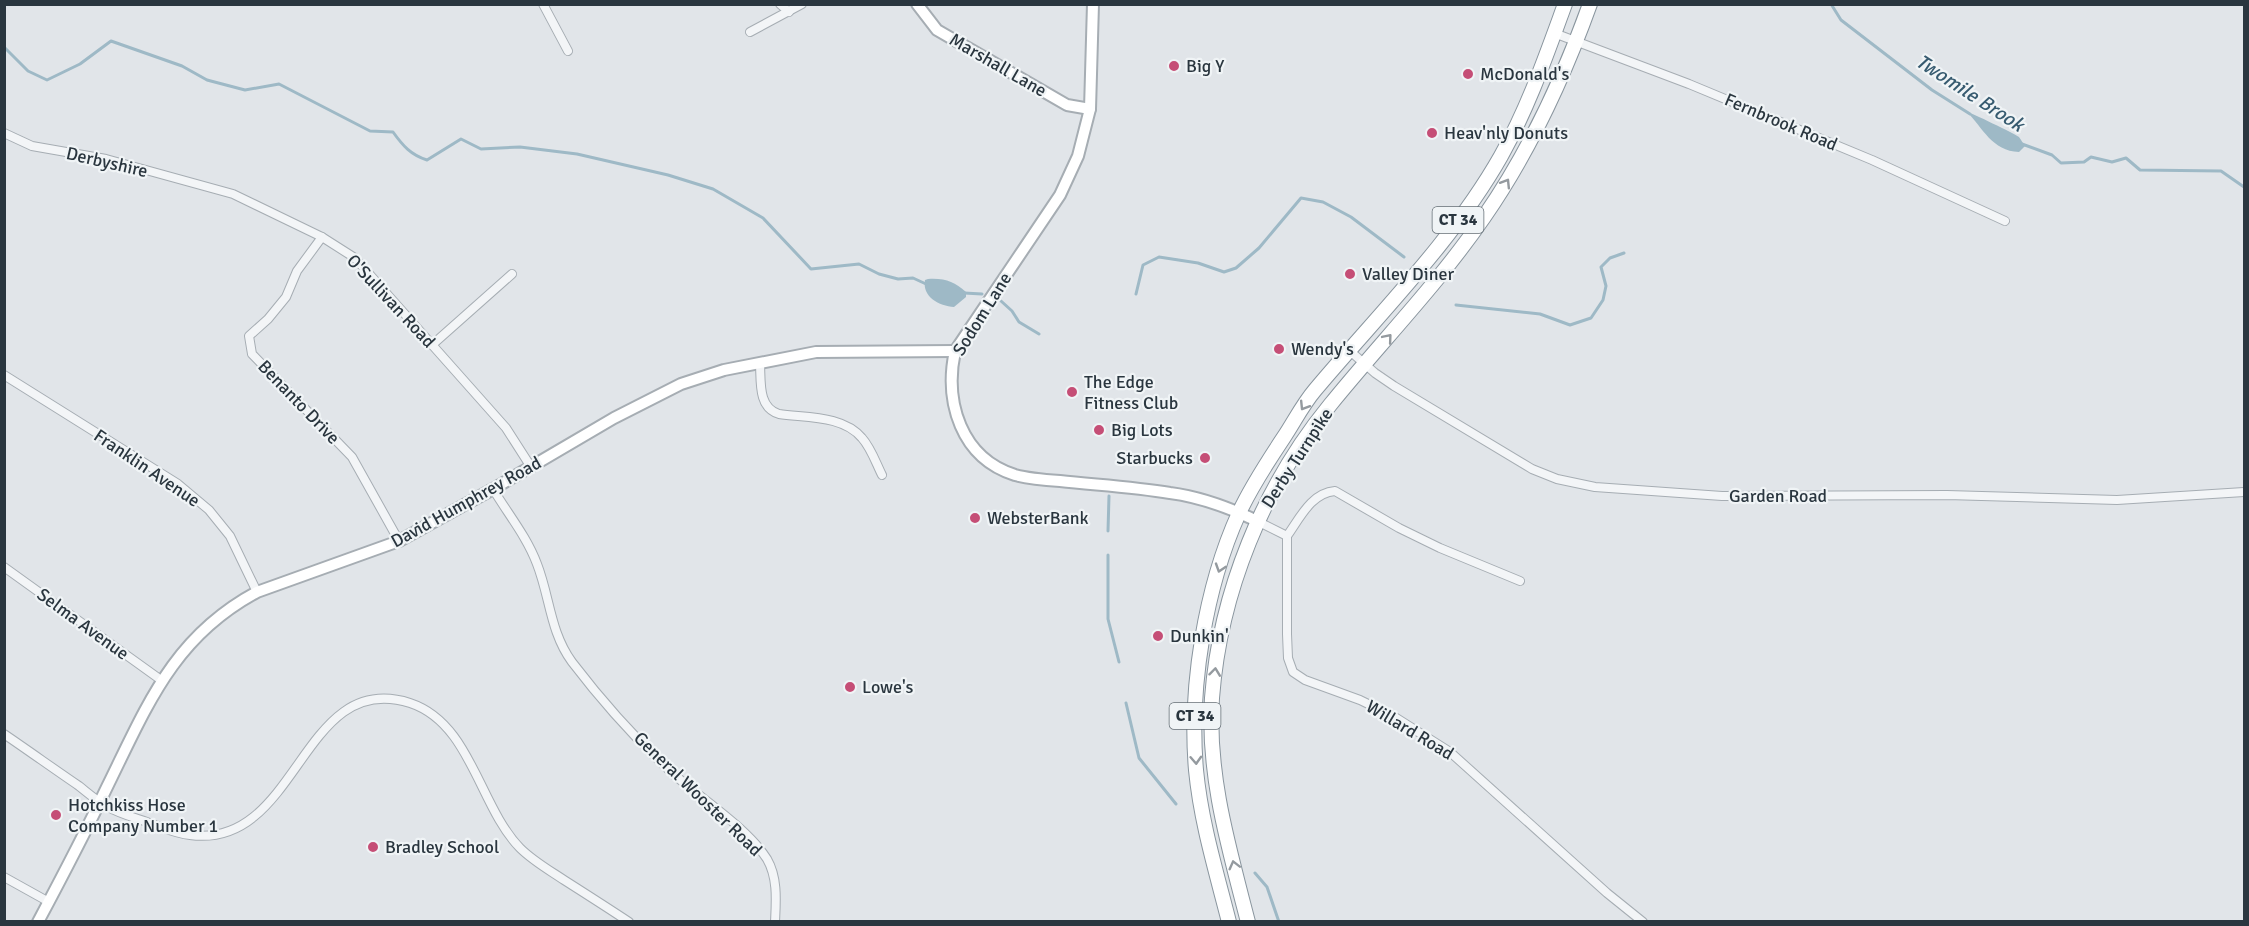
<svg xmlns="http://www.w3.org/2000/svg" width="2249" height="926" viewBox="0 0 2249 926" font-family="Signika,sans-serif">
  <style>
    .water { fill: #9eb9c6 }
    .lines { fill: none; stroke-linecap: round; stroke-linejoin: round }
    .stream { stroke: #9eb9c6; stroke-width: 3 }
    .street-casing { stroke: #a6adb3; stroke-width: 10 }
    .secondary-casing { stroke: #a6adb3; stroke-width: 14 }
    .highway-casing { stroke: #89959e; stroke-width: 16 }
    .street { stroke: #f3f5f7; stroke-width: 8 }
    .secondary { stroke: #fff; stroke-width: 10 }
    .highway { stroke: #fff; stroke-width: 14 }
    .oneway { stroke: #949a9f }
    .poi-dot { fill: #c54e76; stroke: #f0f4f6; stroke-width: 2 }
    .labels { text-anchor: middle; dominant-baseline: central; stroke-width: 4.5; stroke-linejoin: round; paint-order: stroke }
    .shield { fill: #f0f4f6; stroke: #656f76; stroke-width: 1.5 }
    .shield-label { font-size: 16px; font-weight: bold; fill: #2a363f }
    .street-label { font-size: 18px; fill: #2a363f; stroke: #f0f4f6 }
    .poi-label { font-size: 18px; fill: #2a363f; stroke: #f0f4f6; text-anchor: start }
    .water-label { font-size: 20px; font-style: italic; fill: #375b70; stroke: #f0f4f6 }
  </style>
  <rect width="100%" height="100%" fill="#e1e5e9"/>
  <g class="water">
    <path d="M1967,112c3,0 48,22 52,25 1,1 5,8 6,9l-6,6c-27,-1 -36,-24 -52,-40z"/>
    <path d="M928,279c18,-1 26,3 38,13v5l-12,10c-15,-1 -32,-10 -29,-27z"/>
  </g>
  <g class="lines">
    <g class="stream">
      <polyline points="1831,4 1841,20 1932,90 1970,114"/>
      <path d="M4,47l24,24 19,9 33,-16 31,-23 71,25 25,14 38,10 34,-6 91,47 23,1c10,14 18,23 34,28l34,-21 20,10 39,-2 57,7 91,21 45,14 50,29 48,51 48,-5 20,10 19,5 15,-1 13,6"/>
      <polyline points="2022,144 2052,155 2061,163 2084,162 2091,157 2112,162 2126,158 2140,170 2221,171 2244,187"/>
      <polyline points="964,293 982,294"/>
      <polyline points="1136,294 1143,265 1159,257 1198,263 1224,272 1236,268 1259,248 1301,198 1323,202 1351,217 1404,257"/>
      <polyline points="1001,301 1012,311 1019,322 1039,334"/>
      <polyline points="1456,305 1540,314 1570,325 1591,318 1603,300 1606,286 1601,267 1610,258 1624,253"/>
      <polyline points="1108,531 1109,496"/>
      <polyline points="1108,555 1108,619 1119,662"/>
      <polyline points="1126,703 1139,758 1176,804"/>
      <polyline points="1255,873 1267,887 1279,922"/>
    </g>
    <defs>
      <g id="street">
        <polyline points="543,4 568,51"/>
        <polyline points="780,4 789,12"/>
        <polyline points="750,32 802,4"/>
        <polyline points="1554,33 1689,84 1872,160 2005,221"/>
        <polyline points="4,133 32,146 106,159 233,194 322,237 355,258 506,428 531,467"/>
        <polyline points="322,237 297,271 286,297 268,319 249,336 252,354 352,457 399,541"/>
        <polyline points="432,345 512,274"/>
        <polyline points="1350,351 1375,373 1394,386 1532,469 1557,479 1595,487 1722,496 1947,495 2117,500 2244,492"/>
        <path d="M760,364c1,18 -2,44 19,50 27,4 64,1 83,24 9,10 14,25 20,37"/>
        <polyline points="4,375 178,484 209,510 230,536 257,592"/>
        <path d="M493,489c15,25 34,48 44,75 13,33 13,68 35,98 29,38 63,76 97,108 29,27 78,57 98,89 11,19 9,42 8,63"/>
        <polyline points="1257,521 1287,536 1287,634 1288,658 1293,672 1305,680 1360,700 1393,716 1450,752 1607,893 1643,922"/>
        <path d="M1287,536c13,-18 24,-43 48,-45l64,37 41,20 80,33"/>
        <polyline points="4,567 161,680"/>
        <path d="M4,734c25,17 50,35 75,52 9,7 19,16 29,21 14,8 32,12 47,18 11,4 23,9 35,10 109,15 111,-167 220,-132 61,20 69,103 110,145 13,13 29,22 44,32 22,14 44,28 65,42"/>
        <polyline points="4,877 49,902"/>
      </g>
      <g id="secondary">
        <polyline points="917,4 937,30 1067,105 1090,109"/>
        <path d="M1093,4l-3,105 -12,47 -18,39 -105,156c-11,51 6,107 60,124 15,4 30,5 45,6 37,4 74,6 110,12 31,4 58,14 87,28"/>
        <path d="M38,922c24,-45 47,-89 69,-135 40,-81 66,-150 150,-195l142,-51 94,-52 121,-71 67,-34 43,-14 92,-18 139,-1"/>
      </g>
      <g id="highway">
        <path d="M1229,922c-13,-51 -28,-100 -33,-152 -7,-82 9,-182 43,-257 12,-26 29,-52 45,-76 10,-15 19,-33 31,-47 62,-74 138,-149 186,-234 27,-48 45,-100 64,-152"/>
        <path d="M1248,922c-19,-74 -41,-147 -36,-224 8,-106 51,-211 118,-293 51,-63 108,-121 154,-188 45,-65 79,-138 106,-213"/>
      </g>
    </defs>
    <use href="#street" class="street-casing"/>
    <use href="#secondary" class="secondary-casing"/>
    <use href="#highway" class="highway-casing"/>
    <use href="#street" class="street"/>
    <use href="#secondary" class="secondary"/>
    <use href="#highway" class="highway"/>
  </g>
  <defs><path id="oneway-chevron" d="M-2-3.5L2.5 0L-2 3.5" fill="none" stroke-width="1.6" stroke-linecap="round" stroke-linejoin="round" transform="scale(1.5)"/></defs>
  <g class="oneway">
    <use href="#oneway-chevron" transform="translate(1506 183) rotate(-58)"/>
    <use href="#oneway-chevron" transform="translate(1388 338) rotate(-50)"/>
    <use href="#oneway-chevron" transform="translate(1304 406) rotate(122)"/>
    <use href="#oneway-chevron" transform="translate(1220 568) rotate(108)"/>
    <use href="#oneway-chevron" transform="translate(1215 672) rotate(-83)"/>
    <use href="#oneway-chevron" transform="translate(1196 760) rotate(87)"/>
    <use href="#oneway-chevron" transform="translate(1234 865) rotate(-104)"/>
  </g>
  <g class="poi-dot">
    <circle cx="1174" cy="66" r="6"/>
    <circle cx="1468" cy="74" r="6"/>
    <circle cx="1432" cy="133" r="6"/>
    <circle cx="1350" cy="274" r="6"/>
    <circle cx="1279" cy="349" r="6"/>
    <circle cx="1072" cy="392" r="6"/>
    <circle cx="1099" cy="430" r="6"/>
    <circle cx="1205" cy="458" r="6"/>
    <circle cx="975" cy="518" r="6"/>
    <circle cx="1158" cy="636" r="6"/>
    <circle cx="850" cy="687" r="6"/>
    <circle cx="56" cy="815" r="6"/>
    <circle cx="373" cy="847" r="6"/>
  </g>
  <g class="labels">
    <g class="shield">
      <rect x="1432.5" y="207" width="51" height="26" rx="4.5"/>
      <rect x="1169.5" y="703" width="51" height="26" rx="4.5"/>
    </g>
    <g class="shield-label">
      <text x="1458" y="220">CT 34</text>
      <text x="1195" y="716">CT 34</text>
    </g>
    <g class="street-label">
      <text transform="translate(998 65) rotate(30)">Marshall Lane</text>
      <text transform="translate(1781 122) rotate(23)">Fernbrook Road</text>
      <text transform="translate(107 162) rotate(13)">Derbyshire</text>
      <text transform="translate(391 301) rotate(47)">O'Sullivan Road</text>
      <text transform="translate(982 314) rotate(-58)">Sodom Lane</text>
      <text transform="translate(299 402) rotate(46)">Benanto Drive</text>
      <text transform="translate(1297 458) rotate(-57)">Derby Turnpike</text>
      <text transform="translate(147 468) rotate(34)">Franklin Avenue</text>
      <text x="1778" y="496">Garden Road</text>
      <text transform="translate(466 502) rotate(-29)">David Humphrey Road</text>
      <text transform="translate(83 624) rotate(36)">Selma Avenue</text>
      <text transform="translate(1410 730) rotate(31)">Willard Road</text>
      <text transform="translate(698 794) rotate(44)">General Wooster Road</text>
    </g>
    <g class="poi-label">
      <text x="1186" y="66">Big Y</text>
      <text x="1480" y="74">McDonald's</text>
      <text x="1444" y="133">Heav'nly Donuts</text>
      <text x="1362" y="274">Valley Diner</text>
      <text x="1291" y="349">Wendy's</text>
      <text x="1084" y="382">The Edge<tspan x="1084" dy="21">Fitness Club</tspan></text>
      <text x="1111" y="430">Big Lots</text>
      <text x="1193" y="458" text-anchor="end">Starbucks</text>
      <text x="987" y="518">WebsterBank</text>
      <text x="1170" y="636">Dunkin'</text>
      <text x="862" y="687">Lowe's</text>
      <text x="68" y="805">Hotchkiss Hose<tspan x="68" dy="21">Company Number 1</tspan></text>
      <text x="385" y="847">Bradley School</text>
    </g>
    <g class="water-label">
      <text transform="translate(1970 93) rotate(33)">Twomile Brook</text>
    </g>
  </g>
  <rect width="2249" height="926" fill="none" stroke="#2a363f" stroke-width="12"/>
</svg>
